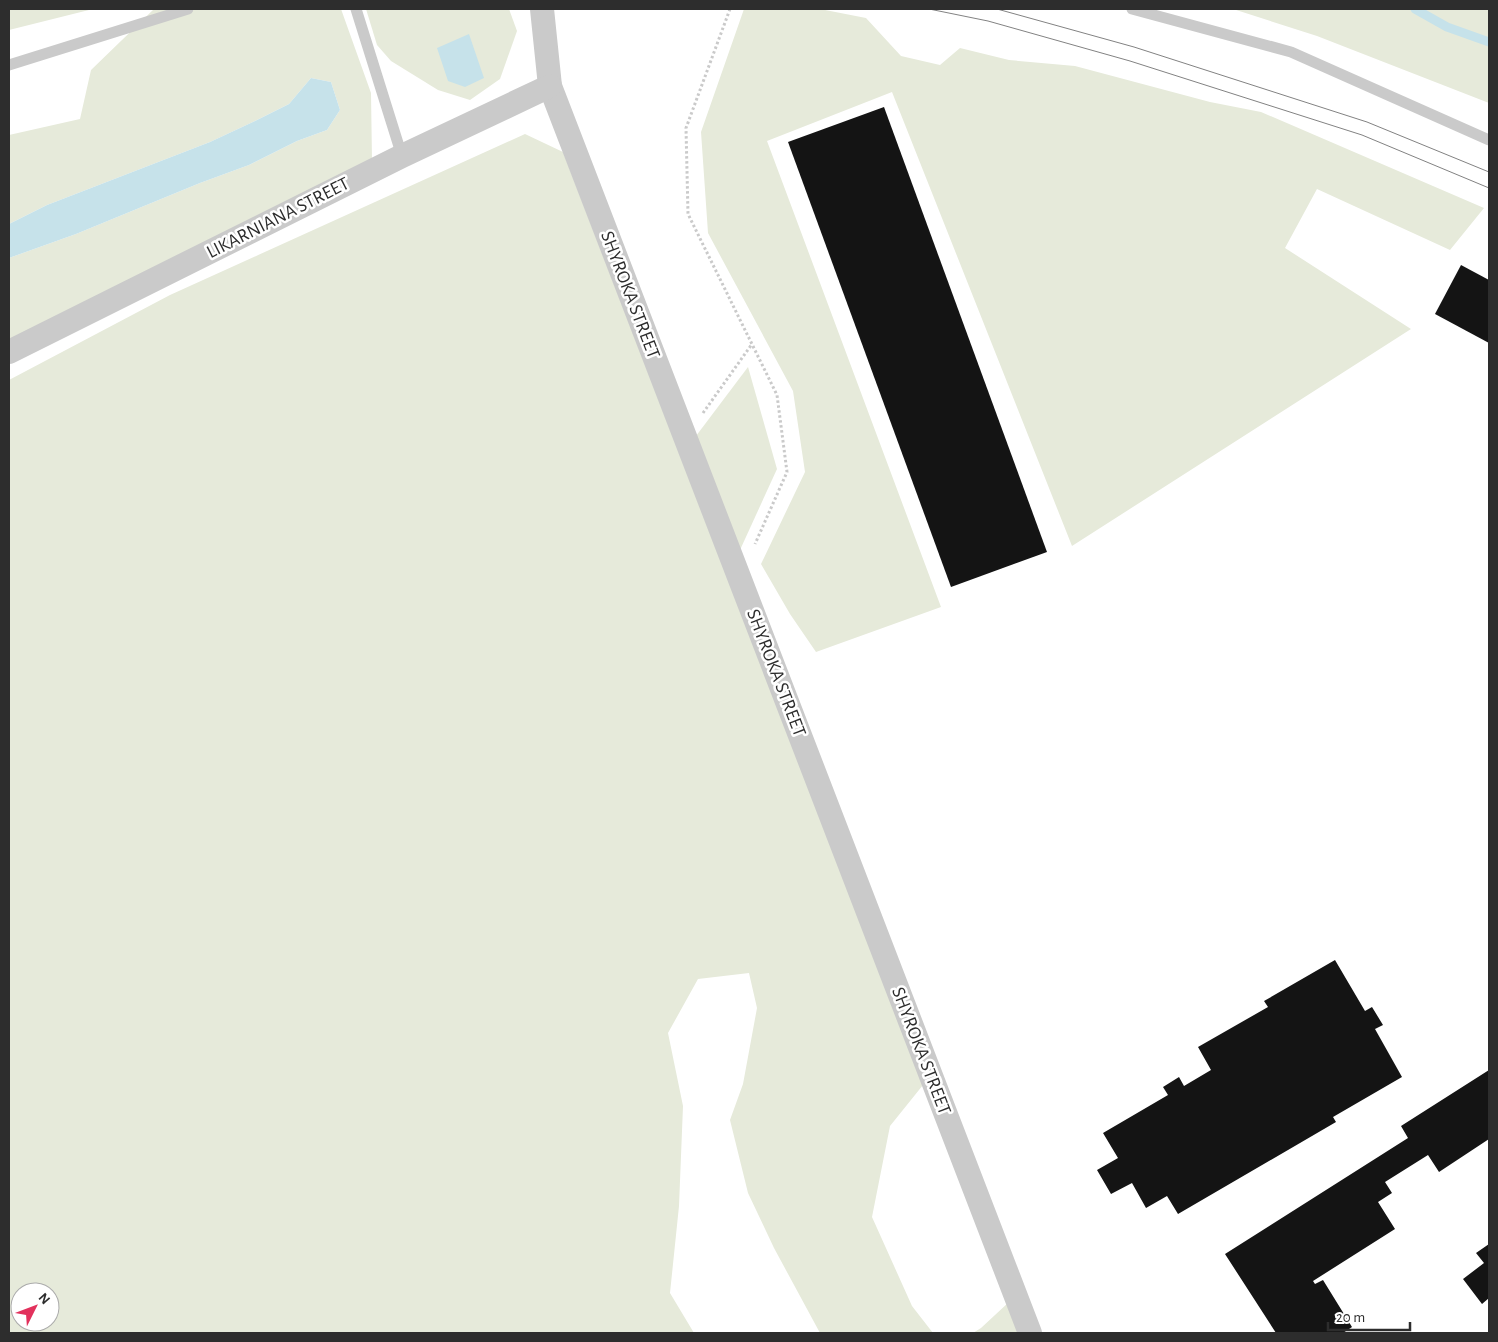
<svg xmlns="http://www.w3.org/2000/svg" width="1498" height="1342" viewBox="0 0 1498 1342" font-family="'Alegreya Sans',sans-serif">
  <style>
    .green { fill: #e6eada; fill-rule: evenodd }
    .water { fill: #c6e2ea }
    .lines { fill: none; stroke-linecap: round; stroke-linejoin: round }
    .stream { stroke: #c6e2ea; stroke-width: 9 }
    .building { fill: #141414 }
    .path { stroke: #cacaca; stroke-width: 3; stroke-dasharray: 2.5 2.5; stroke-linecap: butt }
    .lane { stroke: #cacaca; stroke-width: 11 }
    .street { stroke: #cacaca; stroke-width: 24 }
    .tram { stroke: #828282; stroke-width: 1 }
    .labels { text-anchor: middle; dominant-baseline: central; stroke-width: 5; stroke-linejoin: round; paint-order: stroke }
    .street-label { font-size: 19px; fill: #2d2d2d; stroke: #fff }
  </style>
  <rect width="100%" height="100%" fill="#fff"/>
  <g class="green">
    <polygon points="9,9 93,9 9,30"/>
    <polygon points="167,9 341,9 371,93 372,161 9,340 9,258 76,234 200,183 249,165 297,141 327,130 340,110 331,82 311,78 289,104 255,121 210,142 47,205 9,224 9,135 80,119 91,70 153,10"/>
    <polygon points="366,9 509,9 517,31 500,79 470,100 438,90 391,61 377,45"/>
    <polygon points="744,9 820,9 866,18 901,56 940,65 960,48 1009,60 1075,66 1210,102 1261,112 1484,208 1450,250 1317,189 1285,248 1411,329 1072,546 892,92 767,141 941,607 816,652 790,614 761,564 805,472 793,391 708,233 701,132"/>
    <polygon points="1233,9 1489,9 1489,103 1317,36"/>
    <path d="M525,134l38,18 360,933 -33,41 -18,91 40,89 21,27h-113l-46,-85 -26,-55 -18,-73 13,-36 14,-76 -8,-35 -51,6 -30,54 15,73 -4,100 -9,87 24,40h-685v-953l161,-85zM20,1292h30v30h-30z"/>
    <polygon points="748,367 777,469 740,550 696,436"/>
    <polygon points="1009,1302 1020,1333 973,1333 981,1328"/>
  </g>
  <g class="water">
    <polygon points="469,34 484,78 465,87 448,81 437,48"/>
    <polygon points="311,78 331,82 340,110 327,130 297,141 249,165 200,183 76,234 9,258 9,224 47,205 210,142 255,121 289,104"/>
  </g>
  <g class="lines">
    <polyline class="stream" points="1415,9 1447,27 1489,42"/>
  </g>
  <g class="building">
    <polygon points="884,107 1047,552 951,587 788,142"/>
    <polygon points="1461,265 1489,280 1489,343 1435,314"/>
    <polygon points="1335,960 1365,1011 1372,1007 1383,1025 1375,1029 1402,1077 1333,1117 1336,1122 1178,1214 1167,1196 1146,1208 1132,1183 1111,1194 1097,1170 1118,1158 1103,1133 1168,1095 1163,1087 1179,1077 1184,1086 1211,1070 1198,1047 1268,1007 1264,1001"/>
    <polygon points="1489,1070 1489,1139 1439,1172 1428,1155 1385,1182 1392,1193 1378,1202 1395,1229 1313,1281 1315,1284 1323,1280 1352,1327 1343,1333 1276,1333 1225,1254 1408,1138 1401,1126"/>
    <polygon points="1489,1244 1489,1298 1482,1304 1463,1279 1484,1263 1476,1253"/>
  </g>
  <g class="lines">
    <g class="path">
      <polyline points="730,9 686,128 688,214 777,395 787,472 755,544"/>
      <polyline points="703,413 752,344"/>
    </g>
    <g class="lane">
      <polyline points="356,9 402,156"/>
      <polyline points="1132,9 1291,52 1489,140"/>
      <polyline points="9,65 188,9"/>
    </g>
    <g class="street">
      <polyline points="542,9 550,86 1030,1333"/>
      <polyline points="9,352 402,156 550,86"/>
    </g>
    <g class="tram">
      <polyline points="929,9 988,21 1130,61 1362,135 1489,188"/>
      <polyline points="997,9 1134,47 1367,122 1489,172"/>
    </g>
  </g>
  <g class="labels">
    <g class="street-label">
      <text transform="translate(278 218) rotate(-27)">LIKARNIANA STREET</text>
      <text transform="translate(630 295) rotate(69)">SHYROKA STREET</text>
      <text transform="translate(776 673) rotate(69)">SHYROKA STREET</text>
      <text transform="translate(921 1051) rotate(69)">SHYROKA STREET</text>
    </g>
  </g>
  <rect width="1498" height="1342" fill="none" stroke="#2d2d2d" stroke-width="20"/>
  <g transform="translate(35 1307) rotate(48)"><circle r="24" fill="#ffffff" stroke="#ababab"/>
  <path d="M0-4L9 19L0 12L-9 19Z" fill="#e2315c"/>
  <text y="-8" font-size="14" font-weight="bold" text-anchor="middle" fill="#2d2d2d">N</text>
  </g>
  <path d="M1328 1322v8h82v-8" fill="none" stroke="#2d2d2d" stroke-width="2.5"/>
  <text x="1336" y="1322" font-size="15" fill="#2d2d2d" stroke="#ffffff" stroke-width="4" paint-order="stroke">20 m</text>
</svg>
